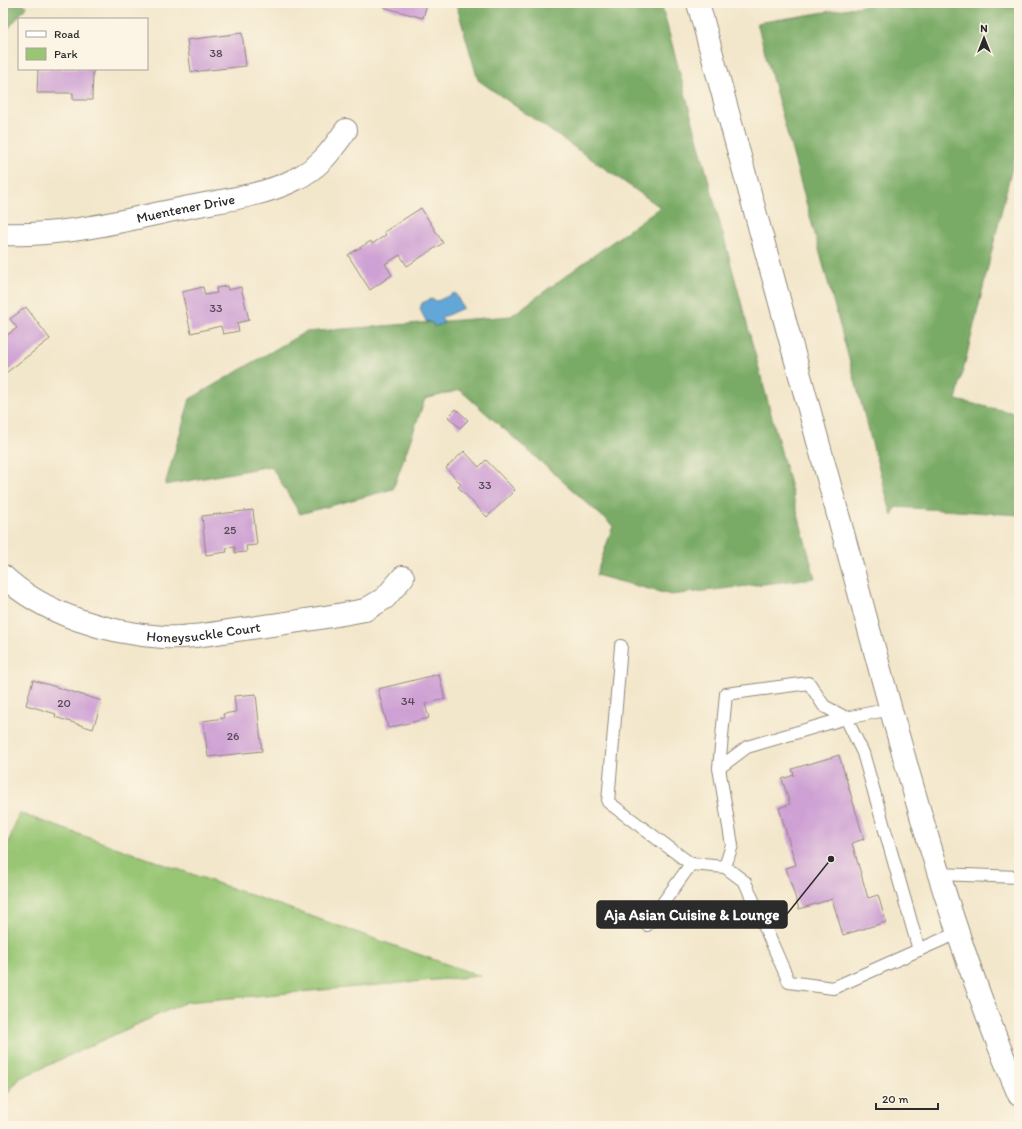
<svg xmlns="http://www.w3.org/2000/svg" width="1022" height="1129" viewBox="0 0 1022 1129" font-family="Itim,sans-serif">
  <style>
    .green { fill: #99c675; stroke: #627850 }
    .forest { fill: #7aab66; stroke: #526b48 }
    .water { fill: #64a7d8; stroke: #486982 }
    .building { fill: #cea0d4 }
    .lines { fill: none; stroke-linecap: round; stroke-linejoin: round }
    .lane-casing { stroke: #8f897b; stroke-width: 14 }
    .street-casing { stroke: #8f897b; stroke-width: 24 }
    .highway-casing { stroke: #8f897b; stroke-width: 24 }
    .lane { stroke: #fff; stroke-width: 12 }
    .street { stroke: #fff; stroke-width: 22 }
    .highway { stroke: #fff; stroke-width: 22 }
    .labels { text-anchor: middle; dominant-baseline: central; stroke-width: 3; stroke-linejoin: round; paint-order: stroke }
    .number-label { font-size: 12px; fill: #544855 }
    .street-label { font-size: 14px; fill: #2b2b2b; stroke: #fcf5e5 }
    .leader { fill: none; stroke: #2b2b2b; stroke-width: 1.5 }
    .callout-dot { fill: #2b2b2b; stroke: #fcf5e5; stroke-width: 1.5 }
    .callout { fill: #2b2b2b; stroke: #2b2b2b; stroke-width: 1.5 }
    .callout-label { font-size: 15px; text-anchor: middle; font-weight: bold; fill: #fff }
  </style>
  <rect width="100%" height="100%" fill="#fcf5e5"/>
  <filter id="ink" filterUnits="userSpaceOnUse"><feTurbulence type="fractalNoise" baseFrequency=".025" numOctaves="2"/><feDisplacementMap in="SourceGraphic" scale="8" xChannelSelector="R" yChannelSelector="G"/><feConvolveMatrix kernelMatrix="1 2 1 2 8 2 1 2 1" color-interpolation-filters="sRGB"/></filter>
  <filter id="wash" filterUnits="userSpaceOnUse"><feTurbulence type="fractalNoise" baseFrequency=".012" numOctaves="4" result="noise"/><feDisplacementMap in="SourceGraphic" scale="16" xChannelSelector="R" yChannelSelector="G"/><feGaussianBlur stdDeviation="0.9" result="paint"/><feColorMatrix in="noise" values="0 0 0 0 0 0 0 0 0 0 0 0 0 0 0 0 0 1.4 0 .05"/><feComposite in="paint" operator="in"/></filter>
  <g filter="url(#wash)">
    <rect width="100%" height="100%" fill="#f3e7cb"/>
    <polygon class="green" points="19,813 480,976 186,1002 20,1078 3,1099 3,858"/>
    <g class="forest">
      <polygon points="3,3 16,3 27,6 3,35"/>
      <polygon points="456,3 661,3 815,578 671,595 596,575 613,526 460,390 425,399 393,489 300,514 271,466 165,485 190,399 305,332 511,316 660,207 478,80"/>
      <polygon points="881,3 1019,3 1019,138 956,400 1019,414 1019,515 896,507 892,516 757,23"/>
    </g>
    <polygon class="water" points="455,293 463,308 441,318 444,323 434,327 433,323 426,321 420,309 422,303 431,299 437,301"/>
    <g id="blocks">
      <g class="building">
        <polygon points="384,3 427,3 423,18 383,7"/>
        <polygon points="242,33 246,66 191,72 187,40"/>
        <polygon points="38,69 93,69 92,100 73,100 73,93 37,93"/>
        <polygon points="421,208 443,243 407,266 400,255 385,264 392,275 370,290 348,255 371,241 372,244 386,235 384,232"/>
        <polygon points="227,286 228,290 241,287 249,320 237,323 239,331 223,334 221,326 191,333 182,292 203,287 205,295 217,293 216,288"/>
        <polygon points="26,307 50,339 3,375 3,338 17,328 10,319"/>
        <polygon points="456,409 468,420 460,428 448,417"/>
        <polygon points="464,451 479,467 486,460 515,490 487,517 458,487 461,484 446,468"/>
        <polygon points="253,510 257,545 246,546 247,552 235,553 235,547 226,548 227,552 206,555 202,516"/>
        <polygon points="439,674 445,699 425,704 429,718 388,728 378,689"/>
        <polygon points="33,680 102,701 93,729 55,717 56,714 26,705"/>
        <polygon points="256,694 262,751 208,757 203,721 224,718 223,714 236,712 234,696"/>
        <polygon points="839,755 864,839 852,843 868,898 878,895 886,922 843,935 832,899 799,909 786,868 796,865 779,808 790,804 782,779 794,775 792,769"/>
      </g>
    </g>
  </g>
  <g filter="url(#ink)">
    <use href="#blocks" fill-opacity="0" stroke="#8f897b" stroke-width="1"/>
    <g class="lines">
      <defs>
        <g id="lane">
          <polyline points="621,646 608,802 691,864 647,925"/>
          <polyline points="719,768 747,747 846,718 863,753 919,950"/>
          <polyline points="691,864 725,867 745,882 789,982 833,988 957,933"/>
          <polyline points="725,867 732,845 719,768 726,694 809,683 824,706 846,718 891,709"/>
          <polyline points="938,874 1019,877"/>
        </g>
        <g id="street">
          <path id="s1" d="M3,234c63,3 125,-15 186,-27 35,-7 73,-11 105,-27 26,-13 36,-27 52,-50"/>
          <path id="s2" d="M3,576c42,39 104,57 160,61 26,2 55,-5 81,-8 41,-6 81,-11 121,-19l20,-12 18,-21"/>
        </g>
        <path id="highway" d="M698,3c51,184 102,368 151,552 49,182 96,366 170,540"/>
      </defs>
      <use href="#lane" class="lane-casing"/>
      <use href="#street" class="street-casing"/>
      <use href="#highway" class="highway-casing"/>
      <use href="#lane" class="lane"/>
      <use href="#street" class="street"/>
      <use href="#highway" class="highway"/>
    </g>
  </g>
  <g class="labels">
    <g class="number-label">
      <text x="216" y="53">38</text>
      <text x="216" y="308">33</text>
      <text x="485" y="485">33</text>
      <text x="230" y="530">25</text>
      <text x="408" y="701">34</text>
      <text x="64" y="703">20</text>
      <text x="233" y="736">26</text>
    </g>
    <g class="street-label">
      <text stroke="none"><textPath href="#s1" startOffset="185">Muentener Drive</textPath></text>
      <text stroke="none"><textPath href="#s2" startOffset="215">Honeysuckle Court</textPath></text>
    </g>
  </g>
  <path class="leader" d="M831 859L787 914"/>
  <circle class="callout-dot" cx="831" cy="859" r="4"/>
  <rect class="callout" x="597" y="901" width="190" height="27" rx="4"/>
  <g class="callout-label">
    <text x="692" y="920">Aja Asian Cuisine &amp; Lounge</text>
  </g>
  <rect width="1022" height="1129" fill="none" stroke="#fcf5e5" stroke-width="16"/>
  <rect x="18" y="18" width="130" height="52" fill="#fcf5e5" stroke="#a8a49b"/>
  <rect x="26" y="31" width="20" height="6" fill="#ffffff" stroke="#a8a49b"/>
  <text x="54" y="38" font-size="12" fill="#2b2b2b">Road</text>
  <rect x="26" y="48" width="20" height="12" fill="#99c675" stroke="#a8a49b"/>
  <text x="54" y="58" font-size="12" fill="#2b2b2b">Park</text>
  <g transform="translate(984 38)" stroke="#fcf5e5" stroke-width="3" paint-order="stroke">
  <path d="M0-3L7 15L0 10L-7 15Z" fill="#2b2b2b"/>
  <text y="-6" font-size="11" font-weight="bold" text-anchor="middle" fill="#2b2b2b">N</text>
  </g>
  <path d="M876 1103v6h62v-6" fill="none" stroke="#2b2b2b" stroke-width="2"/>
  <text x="882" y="1103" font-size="12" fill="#2b2b2b" stroke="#fcf5e5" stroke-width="3" paint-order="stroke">20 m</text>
</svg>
